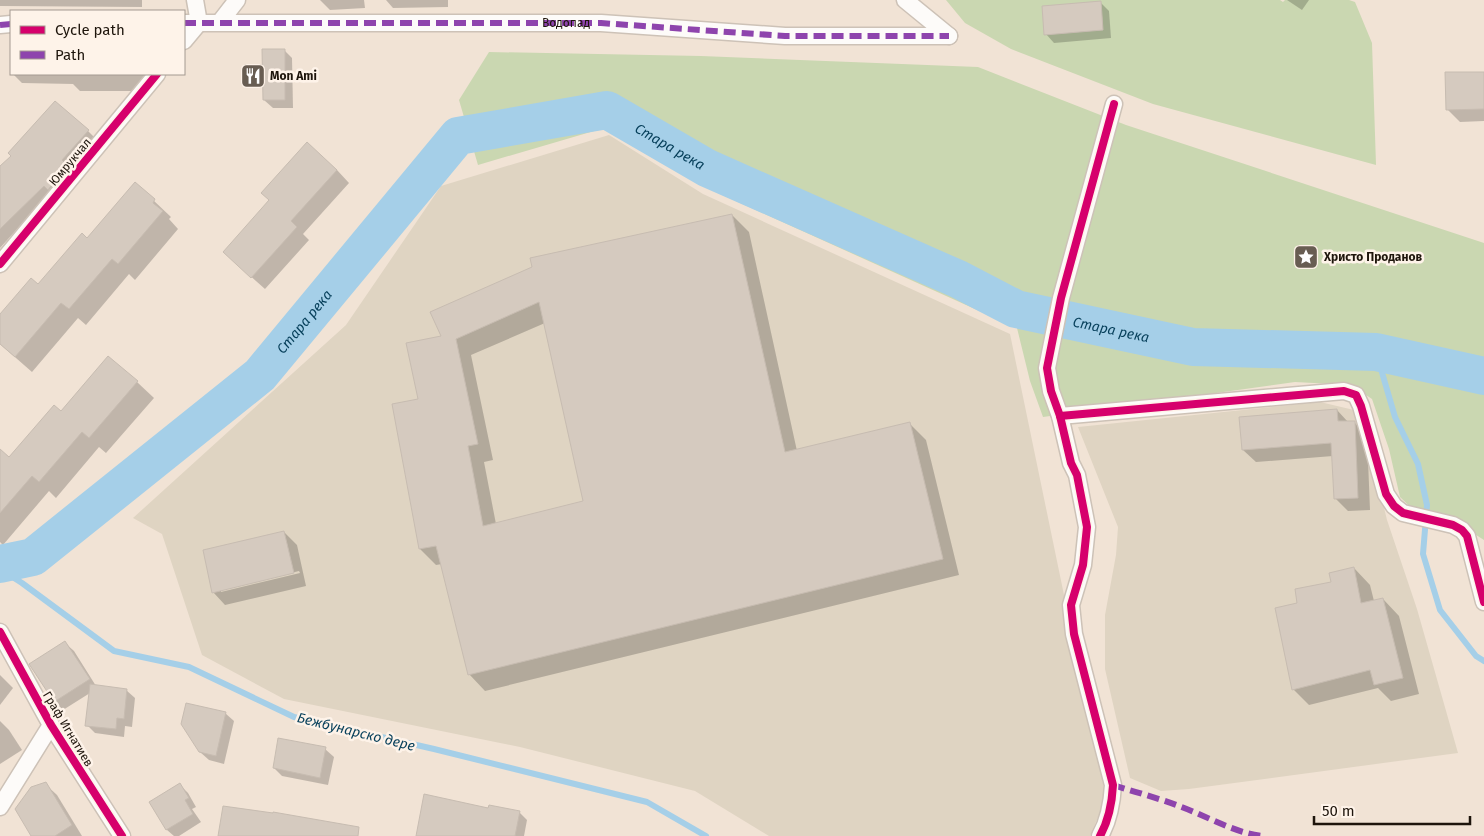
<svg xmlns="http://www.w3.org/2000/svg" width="1484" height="836" viewBox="0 0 1484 836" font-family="'Fira Sans',sans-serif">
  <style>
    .industrial { fill: #dfd4c2 }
    .green { fill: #cad7b1 }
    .shadow { fill: #0003; fill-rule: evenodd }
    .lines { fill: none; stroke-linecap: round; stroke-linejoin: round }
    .stream { stroke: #a5cfe8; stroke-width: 6 }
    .river { stroke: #a5cfe8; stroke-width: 38 }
    .building { fill: #d5cabf; stroke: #c7bcb1; fill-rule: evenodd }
    .street-casing { stroke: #cdc2b7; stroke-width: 19 }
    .street { stroke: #fdfbf9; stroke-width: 16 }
    .quiet { stroke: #8e44ad; stroke-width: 6; stroke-dasharray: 12 6; stroke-linecap: butt }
    .cycleway-casing { stroke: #fef3e9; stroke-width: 11 }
    .cycleway { stroke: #d6006c; stroke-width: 8 }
    .labels { text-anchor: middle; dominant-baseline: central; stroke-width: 5; stroke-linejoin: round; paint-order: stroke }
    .street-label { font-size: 12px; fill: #1e150c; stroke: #fef3e9 }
    .poi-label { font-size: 12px; font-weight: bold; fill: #1e150c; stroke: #fef3e9; text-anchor: start }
    .water-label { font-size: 14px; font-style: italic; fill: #063f5a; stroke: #fef3e9 }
  </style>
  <rect width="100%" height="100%" fill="#f1e3d5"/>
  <g class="industrial">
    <polygon points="609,135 703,194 1010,334 1106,798 1090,836 769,836 695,791 520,747 284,699 202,655 162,534 133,518 346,325 441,186"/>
    <polygon points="1320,402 1354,410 1369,445 1387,520 1417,609 1458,753 1189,789 1161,791 1130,778 1105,669 1105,615 1116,555 1118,527 1078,427"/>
  </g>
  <g class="green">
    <polygon points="946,0 1280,0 1283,2 1285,0 1349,0 1355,2 1372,43 1376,165 1153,104 1011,49 965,23"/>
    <polygon points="489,52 701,56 978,67 1126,125 1484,243 1484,540 1470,531 1426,522 1400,497 1389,449 1372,399 1351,385 1295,382 1043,417 1030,381 1017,328 707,188 611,126 478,165 459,100"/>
  </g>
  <g class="shadow">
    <polygon points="0,0 142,0 142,7 0,6"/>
    <polygon points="320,0 364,0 365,8 330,10"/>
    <polygon points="386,0 448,0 448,7 393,8"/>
    <polygon points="1287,0 1309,0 1302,10"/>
    <polygon points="1100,2 1109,11 1111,38 1054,43 1046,34"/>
    <polygon points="284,50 292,58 293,108 273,108 264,100"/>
    <polygon points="1484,73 1484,121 1460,122 1447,109"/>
    <polygon points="13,74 160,74 135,91 80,91 73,84 22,83"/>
    <polygon points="88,131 97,140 0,248 0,167"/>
    <polygon points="337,170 349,183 303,234 309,240 265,289 237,264"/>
    <polygon points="135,183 171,217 169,219 178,229 135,280 129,274 86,325 78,318 32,372 0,344 0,316 39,286 87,240"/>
    <path d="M732,215l17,17 48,219 112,-28 17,17 33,135 -474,116 -16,-17 -27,-110 -6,1 -16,-16 -27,-144 27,-5 23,-63zM545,323l39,179 -88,22 -12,-62 9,-2 -22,-105z"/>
    <polygon points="137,382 154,398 106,453 99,447 56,498 49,491 3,545 0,542 0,456 10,459 61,412"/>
    <polygon points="1337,410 1348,422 1354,422 1367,435 1370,510 1348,511 1335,498 1333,456 1256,462 1243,450"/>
    <path d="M284,532l13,13 9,41 -81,19 -12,-13zM299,571l1,2 -79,19v-2z"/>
    <polygon points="1354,568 1370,585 1374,601 1383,599 1399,616 1419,694 1391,701 1378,688 1309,705 1293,689 1299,604"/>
    <polygon points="65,643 74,651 96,686 126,690 135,698 132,727 125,726 124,737 95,733 87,725 90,693 63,710 55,702 31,665"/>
    <polygon points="0,675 13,688 0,705"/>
    <polygon points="225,713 234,721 224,764 209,760 200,752"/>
    <polygon points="0,721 9,730 22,750 0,764"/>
    <polygon points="325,749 334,757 328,785 282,776 274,768"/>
    <polygon points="45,784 57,795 82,836 32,836"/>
    <polygon points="180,785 188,793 196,807 192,809 201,822 179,836 174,836 167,830 151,803"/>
    <polygon points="489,810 519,812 527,820 524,836 417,836"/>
  </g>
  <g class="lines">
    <g class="stream">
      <polyline points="1376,352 1395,417 1418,464 1427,505 1423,554 1440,610 1476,656 1484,661"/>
      <polyline points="0,569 22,583 114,651 189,667 294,717 434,749 647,802 706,836"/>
    </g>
    <path class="river" id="s1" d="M0,564l33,-7 227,-182 198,-239 149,-26 100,58 251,111 58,30 177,38 183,5 108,24"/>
  </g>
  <g class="building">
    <polygon points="1101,1 1103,30 1044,35 1042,6"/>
    <polygon points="262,49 285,49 285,100 263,100"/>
    <polygon points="1445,72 1484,72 1484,109 1446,110"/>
    <polygon points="55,101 89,130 62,160 68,166 51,186 48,190 44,186 0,229 0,166 11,156 8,153"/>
    <polygon points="307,142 337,170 291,221 297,227 251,278 223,252 269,200 261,193"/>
    <polygon points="135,182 155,199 153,203 163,211 118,264 112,259 69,309 61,303 15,357 0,344 0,314 31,278 38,284 82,233 87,238"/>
    <path d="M732,214l53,238 125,-30 33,137 -475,116 -32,-129 -17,3 -27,-145 26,-5 -12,-56 35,-7 -11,-24 102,-45 -2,-9zM539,302l44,199 -100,25 -15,-80 10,-2 -22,-105z"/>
    <polygon points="108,356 138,381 89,438 82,432 39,482 32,476 0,513 0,449 9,457 54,405 61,411"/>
    <polygon points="1337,409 1338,421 1355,421 1358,498 1334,499 1331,443 1242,450 1239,417"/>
    <polygon points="284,531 294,573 212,593 203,550"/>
    <polygon points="1354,567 1361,603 1383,598 1403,678 1374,685 1370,670 1292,690 1275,608 1297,603 1295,589 1331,582 1329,573"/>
    <polygon points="65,641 90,679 54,702 29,664"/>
    <polygon points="90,684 127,689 124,719 117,718 116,729 85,726"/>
    <polygon points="186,703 226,712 216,756 199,752 181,724"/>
    <polygon points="278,738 326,747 320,778 273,768"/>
    <polygon points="46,782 72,825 55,836 31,836 15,809 31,787"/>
    <polygon points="180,783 189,798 185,800 193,814 166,830 149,802"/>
    <polygon points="424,794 488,808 489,805 520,811 515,836 416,836"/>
    <polygon points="223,806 273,813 273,812 359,827 358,836 218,836"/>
  </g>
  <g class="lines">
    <defs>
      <g id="street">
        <polyline points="195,0 199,23"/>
        <polyline points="905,0 949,36"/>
        <polyline points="220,22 237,0"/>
        <path id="s2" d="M184,23h417l184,13h164"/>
        <polyline points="0,25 11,24"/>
        <polyline points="184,41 199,23"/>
        <polyline points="0,264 157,74"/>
        <polyline points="1060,416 1344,391 1356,395 1361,406 1386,494 1394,506 1403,513 1453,525 1462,530 1467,536 1484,602"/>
        <polyline points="0,632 51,725 122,836"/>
        <polyline points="0,807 51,725"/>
        <path d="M1100,836c9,-16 12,-32 13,-51l-39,-151 -3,-29 12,-40 4,-38 -10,-52 -6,-12 -11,-47 -9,-25 -4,-23 14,-70 53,-194"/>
      </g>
    </defs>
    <use href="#street" class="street-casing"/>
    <use href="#street" class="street"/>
    <g class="quiet">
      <polyline points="184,23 601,23 785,36 949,36"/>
      <polyline points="0,25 11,24"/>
      <path d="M1113,785c22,7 45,13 66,21 28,10 53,26 83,30"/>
    </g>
    <defs>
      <g id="cycleway">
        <polyline points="0,264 157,74"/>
        <polyline points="1060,416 1344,391 1356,395 1361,406 1386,494 1394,506 1403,513 1453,525 1462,530 1467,536 1484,602"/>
        <polyline points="0,632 51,725 122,836"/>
        <path d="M1100,836c9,-16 12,-32 13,-51l-39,-151 -3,-29 12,-40 4,-38 -10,-52 -6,-12 -11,-47 -9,-25 -4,-23 14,-70 53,-194"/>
      </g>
    </defs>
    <use href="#cycleway" class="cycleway-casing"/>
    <use href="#cycleway" class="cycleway"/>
  </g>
  <defs>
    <symbol id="restaurant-square" viewBox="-11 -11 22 22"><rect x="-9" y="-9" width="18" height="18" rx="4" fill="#685d52" stroke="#fef3e9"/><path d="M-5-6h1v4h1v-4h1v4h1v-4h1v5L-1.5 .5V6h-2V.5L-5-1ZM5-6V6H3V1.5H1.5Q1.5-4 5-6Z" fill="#fff"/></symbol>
    <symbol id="sight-square" viewBox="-11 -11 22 22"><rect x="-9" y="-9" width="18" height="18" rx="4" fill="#685d52" stroke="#fef3e9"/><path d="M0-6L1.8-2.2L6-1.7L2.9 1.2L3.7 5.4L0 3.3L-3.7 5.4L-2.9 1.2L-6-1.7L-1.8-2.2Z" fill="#fff"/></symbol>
  </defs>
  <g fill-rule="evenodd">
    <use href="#restaurant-square" x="239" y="62" width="28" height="28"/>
    <use href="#sight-square" x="1292" y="243" width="28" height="28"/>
  </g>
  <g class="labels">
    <g class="street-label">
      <text stroke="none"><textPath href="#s2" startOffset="382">Водопад</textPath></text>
      <text transform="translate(70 162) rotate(-50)">Юмрукчал</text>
      <text transform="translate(68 729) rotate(59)">Граф Игнатиев</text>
    </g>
    <g class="poi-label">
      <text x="270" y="76">Mon Ami</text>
      <text x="1324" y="257">Христо Проданов</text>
    </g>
    <g class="water-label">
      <text stroke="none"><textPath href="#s1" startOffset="859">Стара река</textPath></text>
      <text stroke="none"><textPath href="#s1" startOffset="394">Стара река</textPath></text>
      <text stroke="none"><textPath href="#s1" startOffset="1339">Стара река</textPath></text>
      <text transform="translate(356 732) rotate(14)">Бежбунарско дере</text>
    </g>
  </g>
  <rect x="10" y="10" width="175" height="65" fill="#fef3e9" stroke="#a49a91"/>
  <rect x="20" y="26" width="25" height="8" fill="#d6006c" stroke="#a49a91"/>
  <text x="55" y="35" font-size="15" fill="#1e150c">Cycle path</text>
  <rect x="20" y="51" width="25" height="8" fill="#8e44ad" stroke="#a49a91"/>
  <text x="55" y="60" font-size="15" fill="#1e150c">Path</text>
  <path d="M1314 816v8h156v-8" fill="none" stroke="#1e150c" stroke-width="2.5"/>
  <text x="1322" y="816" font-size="15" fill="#1e150c" stroke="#fef3e9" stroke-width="4" paint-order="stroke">50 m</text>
</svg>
